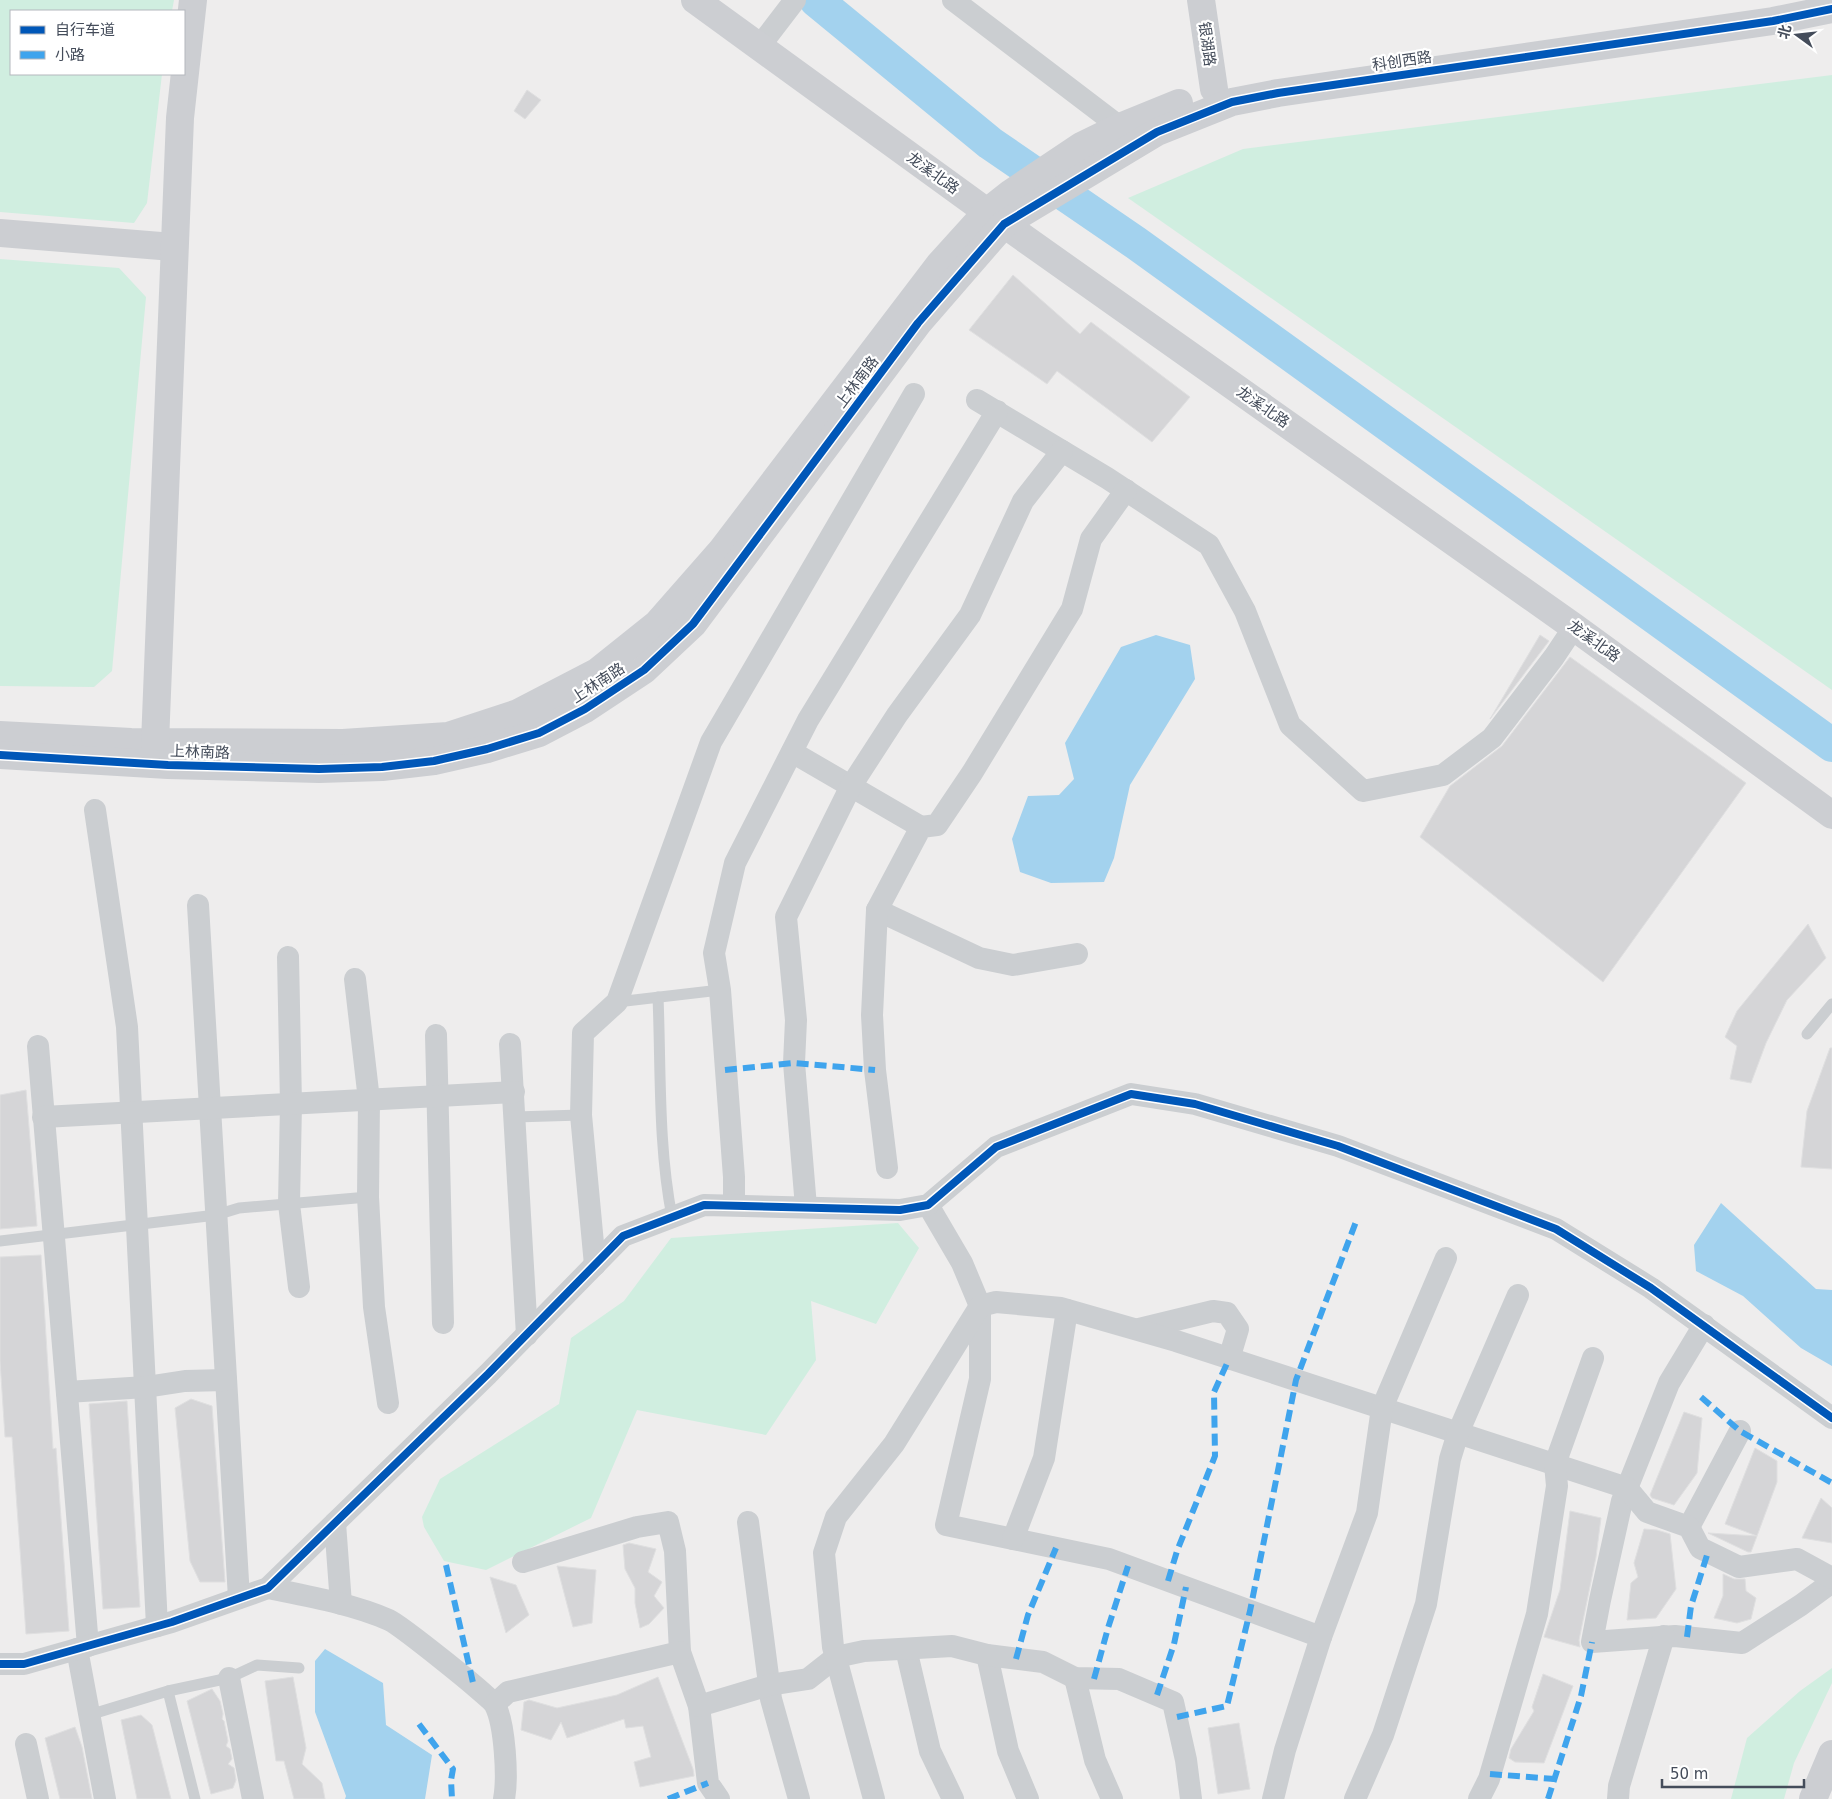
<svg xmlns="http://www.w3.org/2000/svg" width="1832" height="1799" viewBox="0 0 1832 1799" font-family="'DejaVu Sans','Noto Sans SC',sans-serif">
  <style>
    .green { fill: #d0eee0 }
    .water { fill: #a3d2ee }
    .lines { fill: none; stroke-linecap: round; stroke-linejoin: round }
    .river { stroke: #a3d2ee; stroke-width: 34 }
    .building { fill: #d5d5d7; stroke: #dfdfe0 }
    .lane { stroke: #cbced1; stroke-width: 11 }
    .street { stroke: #cbced1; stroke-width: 22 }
    .secondary { stroke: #ccced2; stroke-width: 28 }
    .quiet { stroke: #3fa4ed; stroke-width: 6; stroke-dasharray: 12 6; stroke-linecap: butt }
    .cycleway-casing { stroke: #fff; stroke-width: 11 }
    .cycleway { stroke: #0057b8; stroke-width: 8 }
    .labels { text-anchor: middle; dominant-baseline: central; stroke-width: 4.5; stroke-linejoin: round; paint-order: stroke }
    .street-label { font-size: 15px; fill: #444c5a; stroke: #fff }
  </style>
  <rect width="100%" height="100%" fill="#eeeded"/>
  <g class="green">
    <polygon points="0,0 174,0 172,11 11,11 11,74 162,74 147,203 134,223 0,212"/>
    <polygon points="1832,75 1832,690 1128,198 1243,149"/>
    <polygon points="0,259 119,268 146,297 112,671 94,687 0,686"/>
    <polygon points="898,1223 919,1248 876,1324 811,1301 816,1360 766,1435 637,1410 591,1518 486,1570 444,1561 424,1527 422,1517 440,1479 559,1404 571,1338 624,1301 671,1238"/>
    <polygon points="1832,1668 1832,1683 1794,1763 1784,1799 1731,1799 1747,1738 1800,1691"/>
  </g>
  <g class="water">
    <polygon points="1156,635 1190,645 1195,679 1130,785 1114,858 1104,882 1051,883 1020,872 1012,839 1028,796 1059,795 1074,779 1065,743 1121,647"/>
    <polygon points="1721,1203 1816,1289 1832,1290 1832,1366 1801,1348 1743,1296 1696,1271 1694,1245"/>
    <polygon points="325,1649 383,1683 386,1725 432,1755 425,1799 345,1799 346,1796 315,1712 315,1661"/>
  </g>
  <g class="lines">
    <polyline class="river" points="816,0 990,143 1136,243 1832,745"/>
  </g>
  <g class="building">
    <polygon points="527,90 541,100 525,119 514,111"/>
    <polygon points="1013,275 1080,334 1091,322 1190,397 1152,442 1057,371 1047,384 969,330"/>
    <polygon points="1540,635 1549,641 1490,719"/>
    <polygon points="1570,657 1746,783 1603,982 1420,837 1450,786 1502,746"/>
    <polygon points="1808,924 1826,958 1787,1000 1766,1043 1751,1083 1730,1079 1737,1046 1725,1037 1737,1011"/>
    <polygon points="1830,1048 1832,1048 1832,1169 1801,1167 1807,1111"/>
    <polygon points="26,1090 37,1226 0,1229 0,1095"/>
    <polygon points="41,1255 53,1449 56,1448 69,1631 26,1634 12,1437 5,1437 0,1361 0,1257"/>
    <polygon points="191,1399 212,1406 225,1582 200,1582 190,1561 175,1408"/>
    <polygon points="127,1401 140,1607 103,1609 89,1404"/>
    <polygon points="1684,1412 1702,1418 1697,1473 1674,1505 1652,1498 1650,1495"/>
    <polygon points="1755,1448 1777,1461 1777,1482 1757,1536 1725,1524"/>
    <polygon points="1821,1498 1832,1508 1832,1543 1802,1538"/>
    <polygon points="1570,1511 1601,1518 1596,1557 1579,1640 1580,1647 1544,1637 1560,1590"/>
    <polygon points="1644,1529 1657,1530 1670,1534 1676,1589 1656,1618 1627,1620 1631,1583 1638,1577 1634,1563"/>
    <polygon points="1708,1533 1757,1536 1751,1552 1748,1552"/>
    <polygon points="629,1543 656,1549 648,1572 662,1582 654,1596 664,1608 649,1624 640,1628 635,1603 635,1588 625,1569 623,1545"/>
    <polygon points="557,1566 596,1570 592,1623 573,1627"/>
    <polygon points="1723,1574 1734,1579 1745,1579 1746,1591 1756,1598 1751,1619 1737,1623 1714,1618 1723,1596"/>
    <polygon points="490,1577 516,1585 529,1615 506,1633"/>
    <polygon points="1543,1674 1573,1686 1544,1763 1515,1762 1509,1758 1511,1749 1534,1711 1532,1707"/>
    <polygon points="293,1677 306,1748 302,1764 322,1783 325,1799 294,1799 284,1761 276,1761 265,1681"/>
    <polygon points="658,1677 693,1769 694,1776 640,1787 634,1762 651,1757 643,1726 626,1728 624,1719 567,1738 561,1722 551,1740 521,1730 524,1702 529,1700 557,1708 617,1695"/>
    <polygon points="212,1689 220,1701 223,1714 222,1719 224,1721 228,1741 226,1746 230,1749 232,1759 228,1764 234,1768 236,1780 233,1788 211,1794 187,1701"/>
    <polygon points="141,1715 152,1725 171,1799 137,1799 121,1720"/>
    <polygon points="1239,1723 1250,1789 1218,1794 1208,1728"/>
    <polygon points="75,1727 82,1747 92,1799 60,1799 45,1738"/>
  </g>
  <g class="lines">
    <g class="lane">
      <path d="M658,997c3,73 0,148 14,220"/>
      <polyline points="617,1002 720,990"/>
      <polyline points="1807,1034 1832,1004"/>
      <polyline points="515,1117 581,1115"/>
      <polyline points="0,1241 216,1215 239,1208 368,1197"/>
      <polyline points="168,1691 195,1799"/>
      <polyline points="89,1715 168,1691 229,1678 257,1665 299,1668"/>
    </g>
    <g class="street">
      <polyline points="953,0 1120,127"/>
      <polyline points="759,47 795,0"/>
      <polyline points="977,400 1107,478 1209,545 1245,611 1290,725 1363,791 1443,775 1492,738 1554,657 1574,627"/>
      <polyline points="792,752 921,827"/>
      <polyline points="95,810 127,1027 157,1626"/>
      <polyline points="198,905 239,1598"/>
      <polyline points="877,910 979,958 1013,965 1077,954"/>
      <polyline points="288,957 291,1104 289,1204 299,1287"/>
      <polyline points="355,979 369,1100 368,1197 374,1307 388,1403"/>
      <polyline points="436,1035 443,1323"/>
      <polyline points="510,1044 527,1335"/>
      <polyline points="38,1046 88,1646"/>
      <polyline points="43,1117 514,1092"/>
      <polyline points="887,1168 875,1070 872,1015 877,910 921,827 937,825 972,773 1072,609 1091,539 1126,490"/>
      <polyline points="734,1205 734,1177 720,990 714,953 735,863 808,720 997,411"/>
      <polyline points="928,1205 962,1263 980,1306 980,1379 946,1525 1109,1559 1321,1637"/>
      <polyline points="806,1207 794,1063 796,1020 786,917 851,786 897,715 970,615 1023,501 1062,451"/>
      <polyline points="595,1265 581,1115 583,1033 617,1002 711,742 914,394"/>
      <polyline points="1704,1325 1669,1383 1622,1501 1600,1600 1592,1642 1675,1636 1742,1643 1801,1605 1832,1582"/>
      <polyline points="1139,1329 1213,1311 1227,1313 1238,1329 1229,1359"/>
      <polyline points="67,1392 146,1387 185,1381 226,1380"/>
      <polyline points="748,1522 771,1699 799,1799"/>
      <polyline points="335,1523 341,1604"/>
      <polyline points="1689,1527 1740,1431"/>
      <polyline points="1013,1539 1044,1458 1067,1310"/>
      <polyline points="523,1562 637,1527 668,1522 675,1551 680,1652 699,1706 708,1783 719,1799"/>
      <path d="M268,1588c39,8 85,16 121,32 11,5 102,77 106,85 10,19 13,73 9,94"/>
      <polyline points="77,1649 105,1799"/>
      <polyline points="906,1649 930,1751 953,1799"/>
      <polyline points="987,1655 1008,1751 1028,1799"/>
      <polyline points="0,1664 24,1664 172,1622 268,1588 488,1374 623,1236 704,1205 900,1210 928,1205 996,1147 1131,1094 1195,1104 1338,1146 1556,1229 1651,1288 1832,1418"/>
      <polyline points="229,1678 253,1799"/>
      <polyline points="1075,1678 1095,1760 1112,1799"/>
      <polyline points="495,1704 508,1692 680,1652"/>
      <polyline points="699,1706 769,1685 808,1679 836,1657 864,1651 952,1646 987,1655 1043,1662 1075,1678 1119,1679 1173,1702 1186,1760 1191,1799"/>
      <polyline points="26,1744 38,1799"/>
      <polyline points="874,1799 833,1647 824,1553 836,1517 894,1444 980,1306 996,1302 1061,1308 1176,1341 1627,1488 1647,1512 1689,1527 1700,1548 1739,1567 1797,1559 1832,1578"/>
      <polyline points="1273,1799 1285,1750 1321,1637 1367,1513 1382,1408 1446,1258"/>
      <polyline points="1355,1799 1383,1735 1426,1604 1450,1459 1458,1433 1518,1295"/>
      <polyline points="1479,1799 1489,1779 1537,1614 1557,1486 1555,1464 1593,1358"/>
      <polyline points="1618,1799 1619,1786 1664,1636"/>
    </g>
    <g class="secondary">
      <polyline points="695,0 987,212 1574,627 1832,815"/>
      <polyline points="1201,0 1214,89"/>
      <polyline points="0,233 173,247"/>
      <polyline points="0,735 131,742 343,743 448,736 518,713 597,672 657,624 722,550 939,265 987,212 1011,193 1081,146 1120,127 1179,103"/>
      <polyline points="155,743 180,118 193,0"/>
      <polyline points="0,755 168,765 319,769 382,767 434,761 487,749 539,733 585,709 644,670 693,624 918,323 1004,224 1157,132 1232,102 1278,93 1773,21 1832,9"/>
      <polyline points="1813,1799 1832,1754"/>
    </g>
    <g class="quiet">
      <polyline points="725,1070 794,1063 875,1070"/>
      <polyline points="1701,1397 1740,1431 1832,1483"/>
      <polyline points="446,1565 474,1687"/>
      <polyline points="1168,1581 1177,1551 1215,1456 1214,1392 1229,1359"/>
      <polyline points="1687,1637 1691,1606 1708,1552"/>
      <polyline points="1016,1659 1028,1615 1056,1548"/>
      <polyline points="1094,1679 1108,1628 1128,1566"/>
      <polyline points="1157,1695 1174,1644 1186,1587"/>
      <polyline points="1177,1717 1227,1706 1250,1611 1296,1380 1357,1219"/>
      <polyline points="419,1724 453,1769 451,1780 452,1799"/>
      <polyline points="1490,1774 1555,1779"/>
      <polyline points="668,1799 708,1783"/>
      <polyline points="1548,1799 1581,1696 1592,1642"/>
    </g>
    <defs>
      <g id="cycleway">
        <polyline points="0,755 168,765 319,769 382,767 434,761 487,749 539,733 585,709 644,670 693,624 918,323 1004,224 1157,132 1232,102 1278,93 1773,21 1832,9"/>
        <polyline points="0,1664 24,1664 172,1622 268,1588 488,1374 623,1236 704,1205 900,1210 928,1205 996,1147 1131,1094 1195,1104 1338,1146 1556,1229 1651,1288 1832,1418"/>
      </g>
    </defs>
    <use href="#cycleway" class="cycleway-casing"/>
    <use href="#cycleway" class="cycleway"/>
  </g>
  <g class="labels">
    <g class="street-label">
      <text transform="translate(1207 44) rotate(82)">银湖路</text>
      <text transform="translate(1402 61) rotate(-8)">科创西路</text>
      <text transform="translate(933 173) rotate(36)">龙溪北路</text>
      <text transform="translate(857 382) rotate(-53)">上林南路</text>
      <text transform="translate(1263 407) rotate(35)">龙溪北路</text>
      <text transform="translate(1594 641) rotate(36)">龙溪北路</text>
      <text transform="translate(598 683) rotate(-33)">上林南路</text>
      <text transform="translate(200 752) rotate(2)">上林南路</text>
    </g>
  </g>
  <rect x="10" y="10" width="175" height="65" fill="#ffffff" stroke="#b4b7bd"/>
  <rect x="20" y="26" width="25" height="8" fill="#0057b8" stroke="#b4b7bd"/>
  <text x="55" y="35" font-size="15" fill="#444c5a">自行车道</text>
  <rect x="20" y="51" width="25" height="8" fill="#3fa4ed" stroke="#b4b7bd"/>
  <text x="55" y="60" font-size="15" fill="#444c5a">小路</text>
  <g transform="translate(1797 35) rotate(285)" stroke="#ffffff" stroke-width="4" paint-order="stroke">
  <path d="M0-4L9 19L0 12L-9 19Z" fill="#444c5a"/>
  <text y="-8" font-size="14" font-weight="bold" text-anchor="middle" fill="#444c5a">北</text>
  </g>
  <path d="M1662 1779v8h142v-8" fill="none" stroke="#444c5a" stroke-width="2.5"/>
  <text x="1670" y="1779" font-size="15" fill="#444c5a" stroke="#ffffff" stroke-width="4" paint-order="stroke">50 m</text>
</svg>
